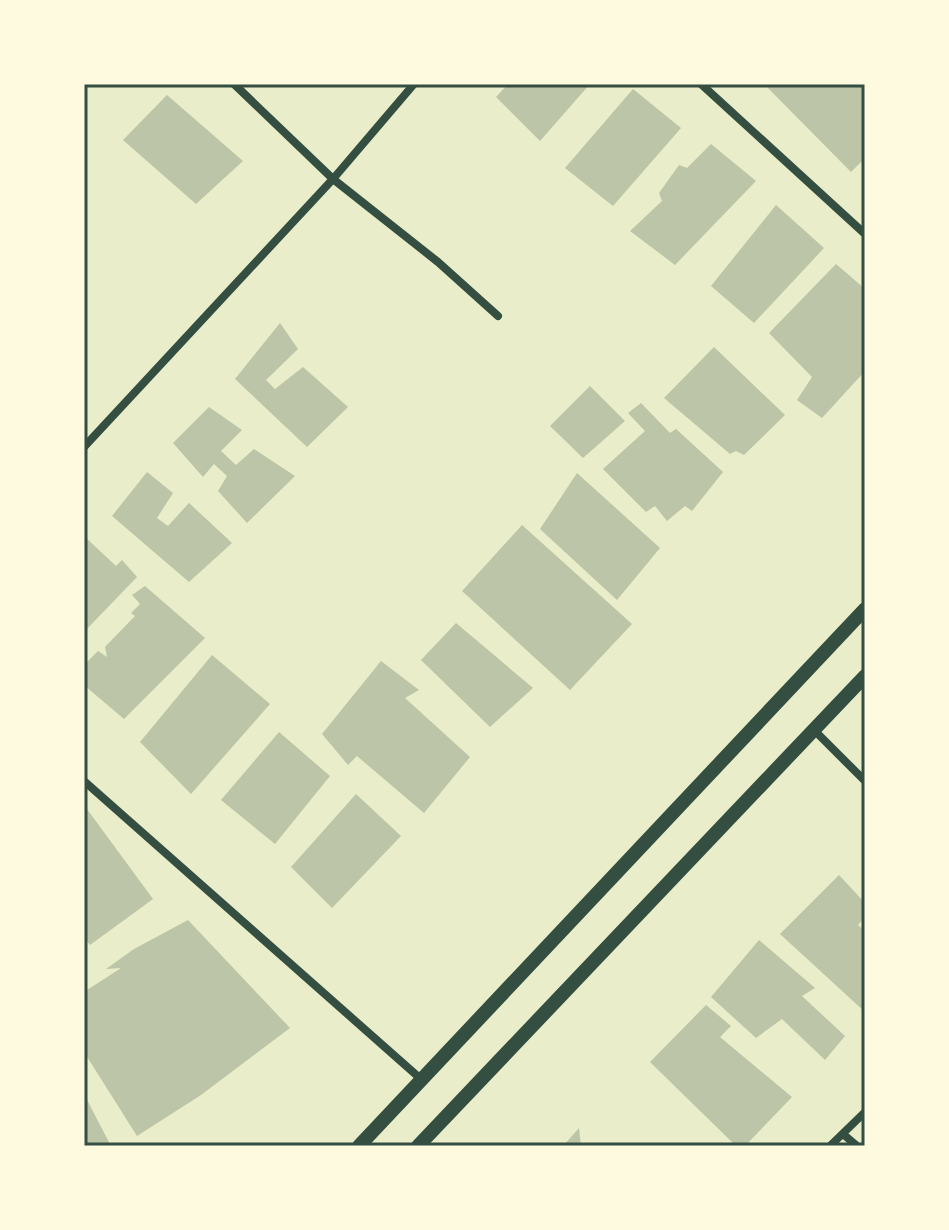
<svg xmlns="http://www.w3.org/2000/svg" width="949" height="1230" viewBox="0 0 949 1230" font-family="Roboto,sans-serif">
  <style>
    .building { fill: #bcc5a7 }
    .lines { fill: none; stroke-linecap: round; stroke-linejoin: round }
    .minor { stroke: #344e41; stroke-width: 8 }
    .tertiary { stroke: #344e41; stroke-width: 14 }
    .neatline { fill: none; stroke: #344e41; stroke-width: 3 }
  </style>
  <rect width="100%" height="100%" fill="#e9edc9"/>
  <g class="building">
    <polygon points="508,84 590,84 540,141 496,97"/>
    <polygon points="764,84 865,84 865,158 851,172"/>
    <polygon points="633,89 681,128 613,206 565,168"/>
    <polygon points="167,95 243,161 196,204 123,140"/>
    <polygon points="711,144 756,181 675,265 630,231 662,201 659,193 679,165 687,168"/>
    <polygon points="776,205 824,248 754,323 711,286"/>
    <polygon points="836,264 865,289 865,371 822,418 797,400 812,377 769,333"/>
    <polygon points="280,323 298,349 266,380 275,389 303,367 348,407 307,447 235,379"/>
    <polygon points="714,347 785,415 744,455 736,451 730,454 664,398"/>
    <polygon points="590,386 625,421 583,458 550,426"/>
    <polygon points="641,403 670,433 676,429 723,472 692,511 685,506 667,521 655,506 646,512 603,469 645,431 628,413"/>
    <polygon points="209,407 242,430 221,451 236,465 254,449 295,476 247,523 218,491 227,476 214,464 203,477 173,443"/>
    <polygon points="147,472 173,493 157,518 168,526 189,503 232,543 189,582 112,516"/>
    <polygon points="577,473 660,548 617,600 540,529"/>
    <polygon points="522,525 632,624 570,690 462,591"/>
    <polygon points="84,536 116,566 122,560 137,577 84,632"/>
    <polygon points="145,586 205,638 124,719 84,685 84,665 98,651 107,657 105,647 135,616 131,613 140,604 132,595"/>
    <polygon points="456,623 533,688 490,727 421,660"/>
    <polygon points="212,655 270,704 191,794 140,742"/>
    <polygon points="381,661 419,690 405,698 470,757 424,813 357,756 348,765 322,734"/>
    <polygon points="279,732 330,776 275,844 221,800"/>
    <polygon points="356,794 401,836 332,908 291,867"/>
    <polygon points="84,805 153,899 90,945 84,937"/>
    <polygon points="839,875 865,903 865,917 858,925 865,931 865,1012 780,934"/>
    <polygon points="188,920 290,1028 201,1095 137,1136 84,1052 84,992 121,968 106,969 134,949"/>
    <polygon points="759,940 815,988 802,996 845,1036 825,1060 782,1019 756,1038 711,997"/>
    <polygon points="706,1005 731,1026 720,1037 792,1097 745,1146 736,1146 650,1062"/>
    <polygon points="84,1094 111,1146 84,1146"/>
    <polygon points="579,1128 581,1146 563,1146"/>
  </g>
  <g class="lines">
    <g class="minor">
      <polyline points="234,84 333,179 438,262 498,316"/>
      <polyline points="701,84 865,234"/>
      <polyline points="84,447 333,179 414,84"/>
      <polyline points="814,730 865,781"/>
      <polyline points="84,781 422,1080"/>
      <polyline points="843,1134 857,1146"/>
      <polyline points="830,1146 865,1112"/>
    </g>
    <g class="tertiary">
      <polyline points="359,1146 865,609"/>
      <polyline points="418,1146 865,676"/>
    </g>
  </g>
  <rect width="949" height="1230" fill="none" stroke="#fefae0" stroke-width="172"/>
  <rect x="86" y="86" width="777" height="1058" class="neatline"/>
</svg>
